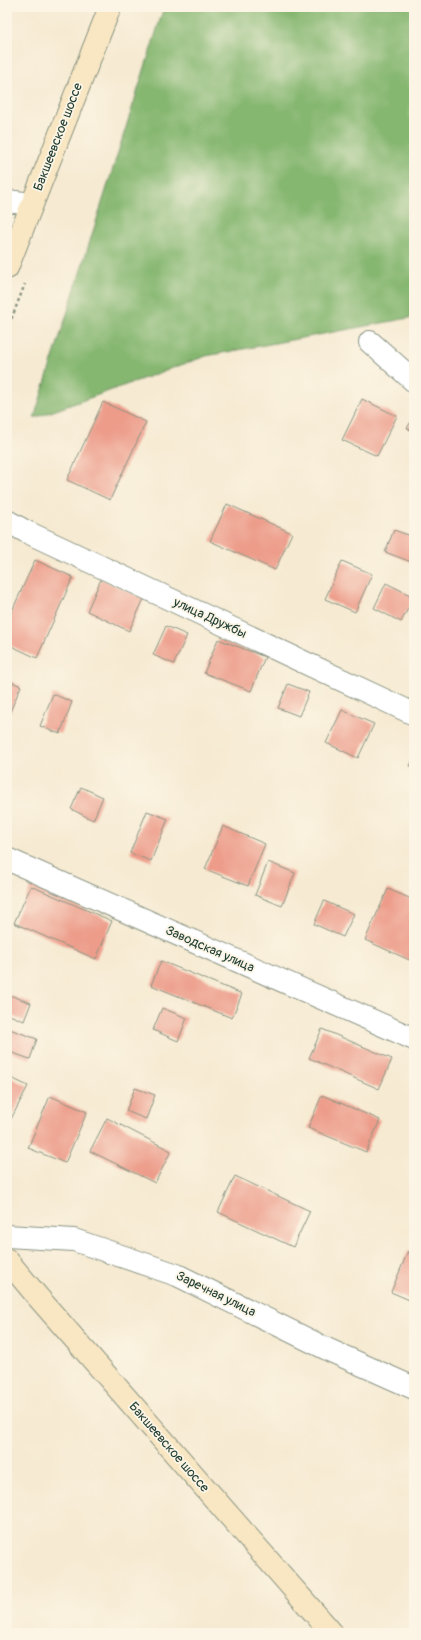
<svg xmlns="http://www.w3.org/2000/svg" width="421" height="1640" viewBox="0 0 421 1640" font-family="Pangolin,sans-serif">
  <style>
    .forest { fill: #86b771; stroke: #527a52 }
    .building { fill: #ed9c8a }
    .lines { fill: none; stroke-linecap: round; stroke-linejoin: round }
    .street-casing { stroke: #8a9483; stroke-width: 24 }
    .secondary-casing { stroke: #8a9483; stroke-width: 24 }
    .path { stroke: #8a9483; stroke-width: 2.5; stroke-dasharray: 3 3; stroke-linecap: butt }
    .street { stroke: #fff; stroke-width: 22 }
    .secondary { stroke: #f9e7c3; stroke-width: 22 }
    .labels { text-anchor: middle; dominant-baseline: central; stroke-width: 3.5; stroke-linejoin: round; paint-order: stroke }
    .street-label { font-size: 13px; fill: #1f3d34; stroke: #fcf5e5 }
  </style>
  <rect width="100%" height="100%" fill="#fcf5e5"/>
  <filter id="ink" filterUnits="userSpaceOnUse"><feTurbulence type="fractalNoise" baseFrequency=".025" numOctaves="2"/><feDisplacementMap in="SourceGraphic" scale="8" xChannelSelector="R" yChannelSelector="G"/><feConvolveMatrix kernelMatrix="1 2 1 2 8 2 1 2 1" color-interpolation-filters="sRGB"/></filter>
  <filter id="wash" filterUnits="userSpaceOnUse"><feTurbulence type="fractalNoise" baseFrequency=".012" numOctaves="4" result="noise"/><feDisplacementMap in="SourceGraphic" scale="16" xChannelSelector="R" yChannelSelector="G"/><feGaussianBlur stdDeviation="0.9" result="paint"/><feColorMatrix in="noise" values="0 0 0 0 0 0 0 0 0 0 0 0 0 0 0 0 0 1.4 0 .05"/><feComposite in="paint" operator="in"/></filter>
  <g filter="url(#wash)">
    <rect width="100%" height="100%" fill="#f6ead2"/>
    <polygon class="forest" points="164,7 414,7 414,317 206,356 34,418"/>
    <g id="blocks">
      <g class="building">
        <polygon points="362,399 397,416 377,456 342,440"/>
        <polygon points="103,402 146,422 110,500 67,480"/>
        <polygon points="414,417 414,432 407,428"/>
        <polygon points="227,504 292,533 275,570 210,541"/>
        <polygon points="394,530 414,537 414,563 385,552"/>
        <polygon points="35,560 73,577 37,658 7,644 7,622"/>
        <polygon points="342,561 372,574 355,612 325,599"/>
        <polygon points="101,579 144,599 129,631 87,611"/>
        <polygon points="386,583 414,597 401,622 374,608"/>
        <polygon points="166,626 187,635 174,664 153,655"/>
        <polygon points="218,639 265,657 251,691 204,673"/>
        <polygon points="7,680 21,686 7,719"/>
        <polygon points="288,684 309,692 299,716 278,708"/>
        <polygon points="53,694 72,702 60,734 40,726"/>
        <polygon points="342,710 374,724 358,758 326,743"/>
        <polygon points="414,757 414,767 410,766"/>
        <polygon points="81,787 103,797 93,820 71,809"/>
        <polygon points="147,811 168,819 151,861 130,853"/>
        <polygon points="223,826 265,844 248,886 205,869"/>
        <polygon points="268,862 295,873 282,906 255,895"/>
        <polygon points="31,886 112,921 96,959 14,923"/>
        <polygon points="388,889 414,900 414,962 365,940"/>
        <polygon points="324,901 354,914 343,937 314,924"/>
        <polygon points="161,961 242,994 232,1018 151,985"/>
        <polygon points="7,994 31,1003 24,1021 7,1014"/>
        <polygon points="162,1008 187,1018 178,1041 153,1030"/>
        <polygon points="7,1028 37,1039 30,1059 7,1051"/>
        <polygon points="322,1029 392,1059 379,1089 309,1058"/>
        <polygon points="7,1076 28,1086 10,1121 7,1120"/>
        <polygon points="135,1088 155,1095 146,1119 126,1111"/>
        <polygon points="322,1095 380,1120 366,1152 308,1128"/>
        <polygon points="50,1096 87,1112 65,1163 28,1148"/>
        <polygon points="107,1118 171,1151 155,1183 90,1151"/>
        <polygon points="235,1176 310,1211 293,1247 218,1212"/>
        <polygon points="408,1251 414,1254 414,1302 391,1292"/>
      </g>
    </g>
  </g>
  <g filter="url(#ink)">
    <use href="#blocks" fill-opacity="0" stroke="#8a9483" stroke-width="1"/>
    <g class="lines">
      <defs>
        <g id="street">
          <polyline points="7,201 32,204"/>
          <polyline points="370,342 414,381"/>
          <polyline points="7,521 25,531 414,714"/>
          <polyline points="7,859 414,1039"/>
          <polyline points="7,1236 74,1240 177,1275 331,1351 414,1388"/>
        </g>
        <g id="secondary">
          <polyline points="7,268 110,7"/>
          <polyline points="7,1260 37,1296 332,1633"/>
        </g>
      </defs>
      <use href="#street" class="street-casing"/>
      <use href="#secondary" class="secondary-casing"/>
      <polyline class="path" points="7,330 25,284"/>
      <use href="#street" class="street"/>
      <use href="#secondary" class="secondary"/>
    </g>
  </g>
  <g class="labels">
    <g class="street-label">
      <text transform="translate(58 137) rotate(-69)">Бакшеевское шоссе</text>
      <text transform="translate(210 618) rotate(25)">улица Дружбы</text>
      <text transform="translate(210 949) rotate(24)">Заводская улица</text>
      <text transform="translate(216 1294) rotate(26)">Заречная улица</text>
      <text transform="translate(169 1447) rotate(49)">Бакшеевское шоссе</text>
    </g>
  </g>
  <rect width="421" height="1640" fill="none" stroke="#fcf5e5" stroke-width="24"/>
</svg>
